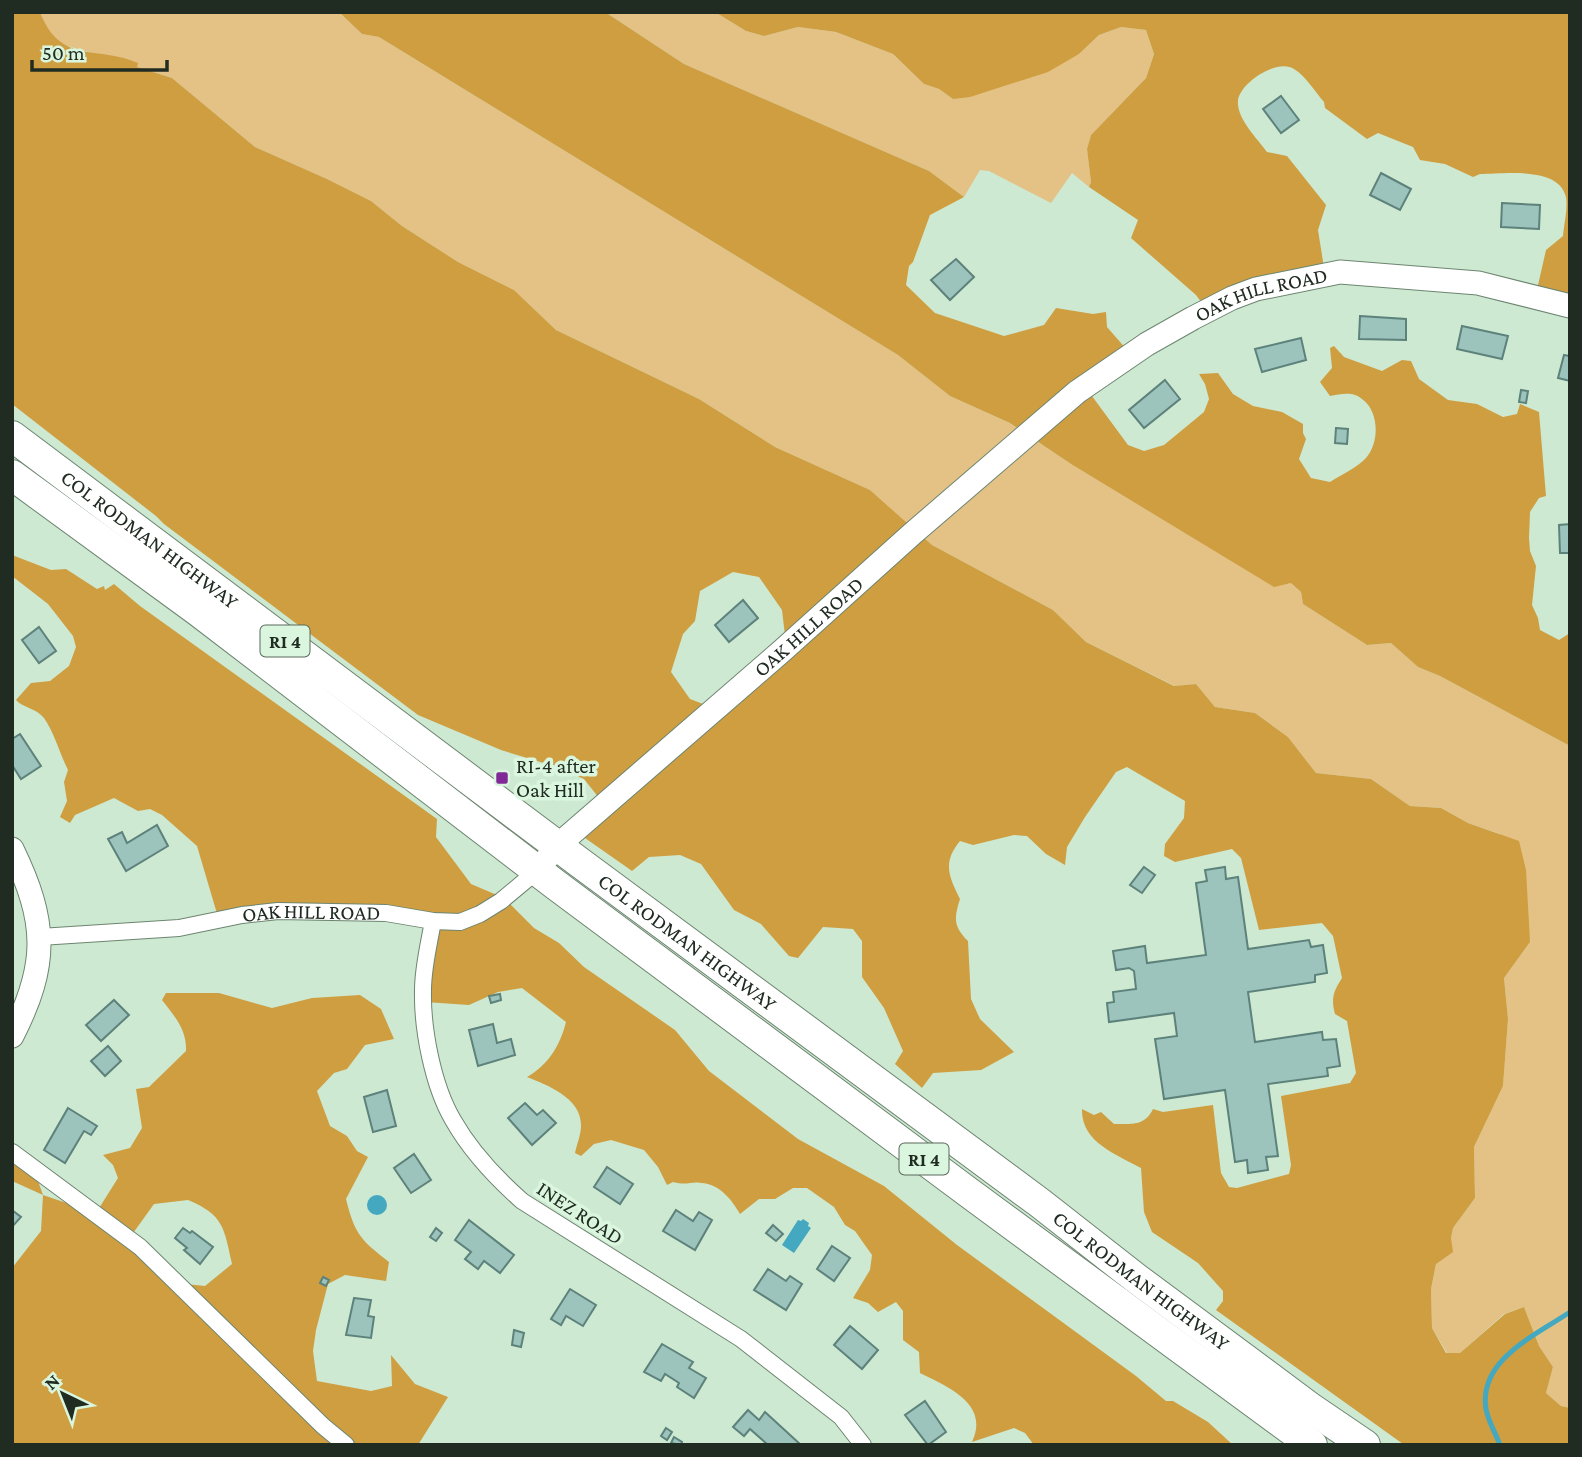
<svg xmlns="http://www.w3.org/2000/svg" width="1582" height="1457" viewBox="0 0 1582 1457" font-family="'Crimson Pro',serif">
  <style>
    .green { fill: #e4c184 }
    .forest { fill: #ce9e41; fill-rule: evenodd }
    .water { fill: #44a8c0 }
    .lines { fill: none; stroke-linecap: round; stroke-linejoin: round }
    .stream { stroke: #44a8c0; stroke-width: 5 }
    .building { fill: #9cc3bc; stroke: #5c827b; stroke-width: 2 }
    .street-casing { stroke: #6d8570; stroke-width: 18 }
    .secondary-casing { stroke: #6d8570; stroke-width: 25 }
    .highway-casing { stroke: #6d8570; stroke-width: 32 }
    .street { stroke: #fff; stroke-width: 16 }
    .secondary { stroke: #fff; stroke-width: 23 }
    .highway { stroke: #fff; stroke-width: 30 }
    .poi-dot { fill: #812a97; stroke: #dbf6de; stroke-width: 2.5 }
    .labels { text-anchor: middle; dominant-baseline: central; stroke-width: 7; stroke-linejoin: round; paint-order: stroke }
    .shield { fill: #dbf6de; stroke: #58685a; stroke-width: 2 }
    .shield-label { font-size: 19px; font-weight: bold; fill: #202b22 }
    .street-label { font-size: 21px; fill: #202b22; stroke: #dbf6de }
    .poi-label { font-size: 21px; fill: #202b22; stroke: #dbf6de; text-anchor: start }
  </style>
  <rect width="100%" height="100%" fill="#cee9d1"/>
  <g class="green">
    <polygon points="40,12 339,12 362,34 379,37 898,355 950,396 1010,423 1071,464 1274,586 1291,583 1301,592 1303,604 1367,645 1391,643 1418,667 1440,676 1570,746 1570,1408 1561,1406 1546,1393 1553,1367 1539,1346 1524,1307 1504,1314 1460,1353 1447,1353 1432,1328 1431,1289 1436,1264 1451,1238 1453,1228 1475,1198 1474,1147 1503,1086 1508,1019 1504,978 1530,942 1500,834 1468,823 1441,808 1410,806 1371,779 1316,773 1288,737 1255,713 1215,707 1196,684 1175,686 1086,642 1053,610 932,545 870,490 775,447 699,399 556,330 514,290 458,262 402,226 371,201 327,179 255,147 172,78 137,67 128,59 102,56 61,44 46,28"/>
    <polygon points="605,12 715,12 746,31 764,36 798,27 836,32 893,54 924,84 939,89 953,99 1079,54 1099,35 1121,27 1146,30 1154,54 1146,78 1091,135 1087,149 1091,182 1089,187 1072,173 1051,203 989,171 980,170 964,197 929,171 684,64"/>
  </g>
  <g class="forest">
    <path d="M12,12h28c20,53 57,33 98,51l-1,4 35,11 83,69 72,32 44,22 31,25 56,36 56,28 42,40 143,69 76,48 95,43 62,55 121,65 33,32 88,44 22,-2 19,23 40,6 33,24 28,36 55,6 39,27 31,2 27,15 51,18 7,29 4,72 -26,36 4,41 -5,67 -29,61 1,51 -22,30 -2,10 2,14 -17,12 -5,25 1,39 14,25h14l45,-39 19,-7 15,39 14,21 -7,26 15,13 9,2v37l-167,-1 -187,-134 7,-9v-10l-25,-28 -46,-31 -8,-20 -3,-44c-25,-14 -60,-26 -59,-59l12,6 7,-3 13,12c18,0 31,2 39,-15l10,3 50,-7 8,68 8,14 8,1 52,-14 2,-9 -10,-69 69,-13 6,-10 -9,-52 -12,-7c-4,-15 -2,-22 7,-36l-9,-42 -11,-13 -63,7 -18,-72 -9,-9 -57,13 -11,-6 1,-12 19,-26 1,-17 -58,-34 -11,5 -31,45 -18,30 -2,18 -19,-11 -19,-18 -13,-1 -41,10 -13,-4c-18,22 -11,36 0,58 -6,19 -7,27 8,42l3,58 9,20 34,33 -33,18 -48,3 -11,15 -27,-24 8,-13 -19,-43 -22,-31v-36l-9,-12 -30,-2 -25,31 -9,-2 -28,-32 -27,-14 -33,-46 -21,-9 -31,2 -17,14 -7,-5 -50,-35 28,-28 -19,-24 -24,-11 -59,-18 -83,-35 -254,-191 -8,-8 -144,-112zM733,572l26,5 23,33 4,34 -75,63 -21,-8 -19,-27 12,-38 12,-13 5,-30z"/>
    <path d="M339,12h266l79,52 245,107 35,26 -34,18 -17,47 -4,4 -3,19 29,28 69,23 40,-11 12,-17 37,6 13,-2 1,15 27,31 -45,34 39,53 16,6 20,-6 40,-33 5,-13 -4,-15 -6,-10 19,-1 15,21 20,12 29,6 21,12v9l3,6 -7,20 12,19 19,4c11,-7 28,-15 36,-24 14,-16 13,-47 -4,-59 -9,-8 -21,-5 -32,-3l-10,-14 12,-14 -2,-20 4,-2 10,11 38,14 20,-11 9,1 8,18 29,21 29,4 26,13 14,-3 3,-10 19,8 7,84 -7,2 -9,14 -1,26 1,13 6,15 -4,39 6,13 2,12 19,10 11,-7v113l-130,-70 -22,-9 -27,-24 -24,2 -64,-41 -2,-12 -10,-9 -17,4 -203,-123 -61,-41 -60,-27 -52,-41 -519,-318 -17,-3z"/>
    <path d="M715,12h855v295l-34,-13 10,-44 17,-14c1,-12 5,-28 3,-39 -7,-31 -61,-23 -86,-23l-7,3 -28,-13 -25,-4 -7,-13 -35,-14 -11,6 -42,-31 -1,-6c-9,-10 -18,-26 -30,-33 -16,-11 -53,13 -56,31 -2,18 19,38 29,52l20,4 39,49 -8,25 7,44 -116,39 -13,-18 -65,-57 7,-18 -49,-33 2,-5 -4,-33 4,-14 55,-57 8,-24 -8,-24 -25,-3 -22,8 -20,19 -31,18 -78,25 -17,2 -14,-10 -15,-5 -31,-30 -57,-22 -38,-5 -34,9 -18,-5z"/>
    <path d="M12,555l39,15 15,-1 31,20 7,-3 1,4 9,-6 26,22 297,213 -1,18 35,47 33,14 30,30 25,15 25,24 91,63 34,41 89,68 86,47 73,59 179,131 30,25h7l35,21 25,23h-199l-9,-12 -11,-5 -42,14c18,-38 -24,-55 -52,-69l-1,-21 -16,-12v-29l-7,-9 -18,10 -10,-9 -15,-5 17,-28 2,-15 -17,-24 -10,-6 -11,-18 -27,-19h-14l-18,11h-16l-19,15c-8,-14 -20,-30 -39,-31 -11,-2 -13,3 -28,-1l-6,3 -9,-18 -14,-17 -33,-10 -17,4 -13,12 -6,-3c2,-9 6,-19 6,-27 1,-28 -34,-41 -54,-49 21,-12 33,-31 39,-55l-44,-34 -24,4 -29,13 -44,-3 2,-83 -209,-2 -21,-71 -35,-31 -12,-6 -12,2 -24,-13 -39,17 -5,8 -10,-6 7,-16 -3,-19 4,-12c-8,-16 -14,-38 -24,-52 -8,-10 -21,-10 -28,-18l15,-17 19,-2 19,-15 7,-19 -3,-11 -25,-32 -36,-28z"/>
    <path d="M166,993h53l53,15 40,-10 48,-3 21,14 13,30 -29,6 -18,24 -13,4 -17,18 13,35 17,10 10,15 11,6 -22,42c9,36 15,41 43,63l-3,19 -41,-6 -17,9 -12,46 -3,21 4,30 54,10 21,-5 -1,-31 24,29 33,13 -30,48h-406v-177l29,-37 2,-36 -31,-14v-29l21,15 10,28 53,18 22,-35 -5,-13 -10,-10 27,-7 12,-20 -6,-39 13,-2 37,-36c1,-22 -12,-35 -24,-51zM188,1200c36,15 36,28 44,64l-27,22 -29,-3 -45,-47 23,-32z"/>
  </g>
  <g class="water">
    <circle cx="377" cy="1205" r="10"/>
    <polygon points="803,1219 809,1223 808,1226 811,1228 794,1253 782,1245 798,1220 801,1221"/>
  </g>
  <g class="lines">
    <path class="stream" d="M1500,1445c-4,-11 -12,-24 -14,-36 -8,-49 50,-74 84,-97"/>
  </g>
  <g class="building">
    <polygon points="1281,96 1299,120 1281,133 1263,109"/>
    <polygon points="1381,173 1411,189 1400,210 1370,195"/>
    <polygon points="1502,203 1540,205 1539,229 1501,227"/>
    <polygon points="956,259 974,277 950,300 931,280"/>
    <polygon points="1360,316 1406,319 1406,340 1359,339"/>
    <polygon points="1462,326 1508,336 1502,359 1457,349"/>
    <polygon points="1301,338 1306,360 1262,372 1255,349"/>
    <polygon points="1564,355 1570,356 1570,381 1558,378"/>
    <polygon points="1165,380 1180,399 1144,428 1129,410"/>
    <polygon points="1521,390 1528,391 1526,403 1519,402"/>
    <polygon points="1336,428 1348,429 1347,444 1335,443"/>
    <polygon points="1570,524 1570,553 1560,553 1559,525"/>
    <polygon points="743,600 758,618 729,642 715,625"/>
    <polygon points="39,627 56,651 39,663 22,640"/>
    <polygon points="20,734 41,766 21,779 12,765 12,739"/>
    <polygon points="157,825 168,846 126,871 108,839 122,832 127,843"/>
    <polygon points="1144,867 1155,875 1142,893 1130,885"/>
    <polygon points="1225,867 1226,879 1238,877 1248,949 1309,940 1311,947 1323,945 1327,973 1315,975 1315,982 1248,992 1255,1042 1322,1032 1323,1040 1336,1039 1340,1066 1327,1068 1328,1076 1268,1084 1278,1156 1266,1157 1268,1170 1248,1173 1247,1160 1235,1162 1225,1090 1164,1099 1155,1039 1177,1036 1174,1013 1109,1022 1107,1003 1114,1002 1113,992 1136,989 1134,971 1129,968 1116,970 1113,951 1145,946 1147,963 1206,955 1196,883 1207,881 1205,870"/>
    <polygon points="500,994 501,1000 491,1003 489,996"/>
    <polygon points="114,1000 129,1015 101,1041 86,1025"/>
    <polygon points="493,1024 497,1043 511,1039 515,1055 478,1066 469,1030"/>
    <polygon points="108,1046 121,1061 105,1076 91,1061"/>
    <polygon points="387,1090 396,1126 373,1132 364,1097"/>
    <polygon points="525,1103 537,1115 543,1110 556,1123 532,1145 508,1118"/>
    <polygon points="68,1108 97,1126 91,1135 84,1131 65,1163 44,1150"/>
    <polygon points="414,1154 431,1180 411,1193 394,1168"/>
    <polygon points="607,1167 633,1184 620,1204 594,1187"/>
    <polygon points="12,1210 21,1217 12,1227"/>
    <polygon points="676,1210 693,1221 699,1212 712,1220 695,1250 663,1231"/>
    <polygon points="469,1220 514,1255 500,1273 484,1261 478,1269 465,1259 471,1252 455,1240"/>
    <polygon points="773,1225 783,1234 776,1241 766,1233"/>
    <polygon points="183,1228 190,1233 192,1231 213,1247 200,1264 184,1250 187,1248 175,1238"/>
    <polygon points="436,1228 442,1233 436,1241 430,1237"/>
    <polygon points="832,1246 850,1258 834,1281 817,1269"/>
    <polygon points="768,1269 786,1281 790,1276 802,1284 786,1310 754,1290"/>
    <polygon points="323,1277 329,1280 326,1286 320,1283"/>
    <polygon points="570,1289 596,1305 583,1326 566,1316 561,1325 551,1319"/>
    <polygon points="354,1298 371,1300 368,1316 374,1317 371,1338 346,1335"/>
    <polygon points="850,1326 878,1350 862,1369 834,1345"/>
    <polygon points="514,1330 524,1333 521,1347 512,1345"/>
    <polygon points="662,1344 693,1362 689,1368 706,1378 694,1398 677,1387 679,1383 665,1374 661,1381 644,1372"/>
    <polygon points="925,1401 946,1432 928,1445 905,1415"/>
    <polygon points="748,1410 759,1420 765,1412 801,1445 768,1445 750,1429 744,1436 733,1427"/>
    <polygon points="666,1428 672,1432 667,1440 661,1436"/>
    <polygon points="674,1437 682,1442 681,1445 671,1443"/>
  </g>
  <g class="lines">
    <defs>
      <g id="street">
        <path d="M433,921c-4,23 -10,46 -10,69 -1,39 10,96 30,130 17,30 43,58 69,81l219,138 100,78 22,28"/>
        <path id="s1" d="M40,937l139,-9 63,-13 36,-4 108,2 47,8 27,1 20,-8 21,-13 37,-31"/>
        <polyline points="12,1152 140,1247 323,1426 346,1445"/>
      </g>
      <g id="secondary">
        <path d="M12,849c35,72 37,115 0,187"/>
        <path id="s2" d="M548,857l9,-11 226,-196 129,-116 165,-142 70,-48 46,-26 39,-20 24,-9 84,-17 138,11 92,23"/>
      </g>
      <g id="highway">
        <path id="s3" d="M12,436l567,426 461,341 97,76 175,130 53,36"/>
        <polyline points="12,475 198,611 556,885 972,1195 1312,1445"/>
      </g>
    </defs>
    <use href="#street" class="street-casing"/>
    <use href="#secondary" class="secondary-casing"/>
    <use href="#highway" class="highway-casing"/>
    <use href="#street" class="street"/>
    <use href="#secondary" class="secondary"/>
    <use href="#highway" class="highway"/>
  </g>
  <rect class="poi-dot" x="495" y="771" width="14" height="14" rx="3.5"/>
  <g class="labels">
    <g class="shield">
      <rect x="260.5" y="625.5" width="49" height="31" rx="5"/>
      <rect x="899.5" y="1143.5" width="49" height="31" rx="5"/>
    </g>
    <g class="shield-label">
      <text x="285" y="641">RI 4</text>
      <text x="924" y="1159">RI 4</text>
    </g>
    <g class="street-label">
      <text stroke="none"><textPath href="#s2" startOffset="915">OAK HILL ROAD</textPath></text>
      <text stroke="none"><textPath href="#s3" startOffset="172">COL RODMAN HIGHWAY</textPath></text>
      <text stroke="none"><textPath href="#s2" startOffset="348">OAK HILL ROAD</textPath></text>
      <text stroke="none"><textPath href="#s1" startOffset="273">OAK HILL ROAD</textPath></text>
      <text stroke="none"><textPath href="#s3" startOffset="844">COL RODMAN HIGHWAY</textPath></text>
      <text transform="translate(580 1213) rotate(33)">INEZ ROAD</text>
      <text stroke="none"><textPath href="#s3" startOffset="1410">COL RODMAN HIGHWAY</textPath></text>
    </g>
    <g class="poi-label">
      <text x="516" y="766">RI-4 after<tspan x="516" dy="24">Oak Hill</tspan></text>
    </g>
  </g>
  <rect width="1582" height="1457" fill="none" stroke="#202b22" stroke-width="28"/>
  <g transform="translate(63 1394) rotate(317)" stroke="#dbf6de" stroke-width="5" paint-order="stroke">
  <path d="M0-5L12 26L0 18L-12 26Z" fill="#202b22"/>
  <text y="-10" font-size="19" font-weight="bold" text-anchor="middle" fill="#202b22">N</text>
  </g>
  <path d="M32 60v10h135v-10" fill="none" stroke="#202b22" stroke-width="3.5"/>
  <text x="42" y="60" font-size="21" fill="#202b22" stroke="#dbf6de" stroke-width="5" paint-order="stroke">50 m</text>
</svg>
